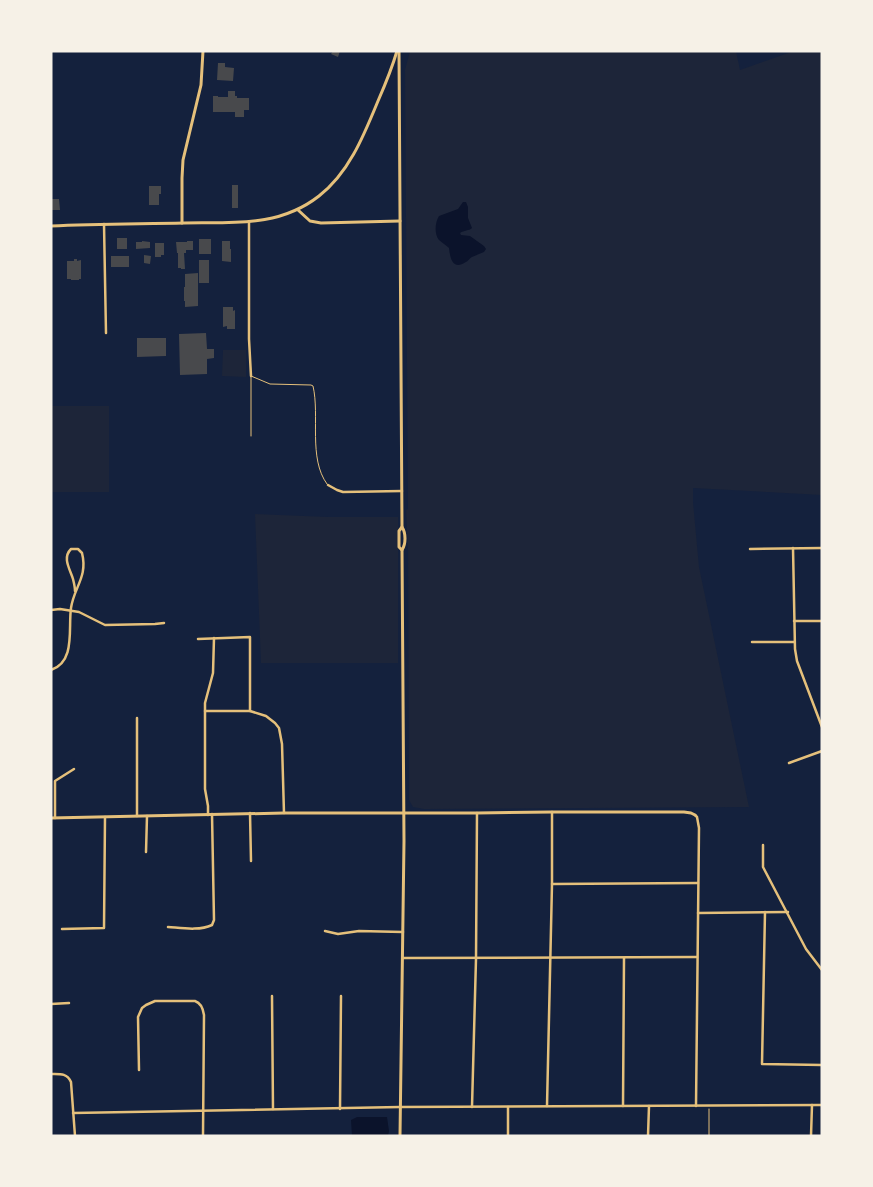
<svg xmlns="http://www.w3.org/2000/svg" width="873" height="1187" viewBox="0 0 873 1187" font-family="Helvetica,sans-serif">
  <style>
    .green { fill: #1d2539 }
    .water { fill: #0b132b }
    .building { fill: #48494c }
    .lines { fill: none; stroke-linecap: round; stroke-linejoin: round }
    .path { stroke: #e5c07b; stroke-width: 1 }
    .service { stroke: #e5c07b; stroke-width: 1 }
    .minor { stroke: #e5c07b; stroke-width: 2.5 }
    .tertiary { stroke: #e5c07b; stroke-width: 3 }
    .secondary { stroke: #e5c07b; stroke-width: 3 }
  </style>
  <rect width="100%" height="100%" fill="#14213d"/>
  <g class="green">
    <polygon points="410,51 736,51 740,70 794,51 822,51 822,495 693,488 693,502 699,567 749,807 424,809 413,807 409,800 408,549 406,510 408,509 405,70"/>
    <polygon points="223,350 246,350 246,377 222,376"/>
    <rect x="51" y="406" width="58" height="86"/>
    <polygon points="255,514 328,517 398,517 398,663 261,663"/>
  </g>
  <g class="water">
    <path d="M463,202h3l2,5v11l4,10c-3,3 -8,2 -12,5l1,2 9,1 14,10 2,3 -2,3c-4,2 -8,3 -12,5 -2,1 -4,4 -6,5 -14,9 -16,-5 -17,-14 -3,-3 -7,-5 -10,-8 -5,-6 -4,-18 0,-24l19,-7z"/>
    <path d="M357,1117h30l2,14 -1,5c-11,0 -26,-2 -36,0l-1,-16z"/>
  </g>
  <g class="building">
    <polygon points="333,51 340,51 338,57 331,54"/>
    <polygon points="218,63 225,63 225,67 234,68 233,81 217,80"/>
    <polygon points="228,91 235,91 235,96 237,96 237,98 249,98 249,110 244,110 244,117 235,117 235,112 213,112 213,96 218,96 218,97 228,97"/>
    <rect x="232" y="185" width="6" height="23"/>
    <polygon points="149,186 161,186 161,194 159,194 159,205 149,205"/>
    <polygon points="51,199 59,199 60,210 51,210"/>
    <rect x="117" y="238" width="10" height="11"/>
    <rect x="199" y="239" width="12" height="15"/>
    <polygon points="142,241 150,242 150,248 136,249 136,242 142,242"/>
    <polygon points="187,241 193,241 193,250 186,250 186,253 184,253 185,269 181,269 181,268 178,268 178,253 177,253 176,242 187,242"/>
    <polygon points="222,241 230,241 230,249 231,249 231,262 222,261"/>
    <polygon points="155,243 164,243 164,255 161,255 161,257 155,257"/>
    <polygon points="144,255 151,256 150,264 144,263"/>
    <rect x="111" y="256" width="18" height="11"/>
    <polygon points="74,259 77,259 77,261 81,260 81,279 79,279 79,280 71,280 71,279 67,279 67,261 74,261"/>
    <rect x="199" y="260" width="10" height="23"/>
    <polygon points="198,273 198,306 185,307 185,301 184,301 184,287 185,287 185,274"/>
    <polygon points="223,307 233,307 233,311 235,310 235,329 227,329 227,326 223,327"/>
    <polygon points="206,333 207,349 214,349 214,358 207,359 207,374 180,375 179,334"/>
    <polygon points="137,338 166,338 166,356 137,357"/>
  </g>
  <g class="lines">
    <polyline class="path" points="709,1109 709,1136"/>
    <path class="service" d="M251,436v-60l19,8 41,1 2,1c7,30 -5,72 14,98"/>
    <g class="minor">
      <polyline points="51,52 51,51"/>
      <polyline points="249,222 249,339 251,376"/>
      <polyline points="104,224 106,333"/>
      <polyline points="328,485 337,490 343,492 402,491"/>
      <polyline points="793,548 795,649 797,661 822,727"/>
      <polyline points="750,549 822,548"/>
      <polyline points="51,610 60,609 79,612 105,625 155,624 164,623"/>
      <polyline points="794,621 822,621"/>
      <polyline points="198,639 250,637 250,711"/>
      <polyline points="752,642 794,642"/>
      <path d="M51,670c25,-8 17,-42 20,-62 3,-21 17,-31 11,-55l-4,-4h-7c-9,9 -1,20 2,30 1,4 2,8 2,12"/>
      <polyline points="205,711 250,711 266,716 275,723 279,728 282,744 284,813"/>
      <polyline points="789,763 822,751"/>
      <polyline points="250,813 251,861"/>
      <polyline points="208,815 208,806 205,789 205,703 213,673 214,638"/>
      <polyline points="695,815 697,817 699,828 696,1106"/>
      <polyline points="137,816 137,718"/>
      <polyline points="55,818 55,781 74,769"/>
      <polyline points="763,845 763,867 806,949 822,970"/>
      <polyline points="146,852 147,816"/>
      <polyline points="552,884 698,883"/>
      <polyline points="765,912 762,1064 822,1065"/>
      <polyline points="698,913 788,912"/>
      <path d="M168,927c14,1 31,4 44,-2l2,-5 -2,-106"/>
      <polyline points="62,929 104,928 105,817"/>
      <polyline points="325,931 338,934 359,931 403,932"/>
      <polyline points="403,958 697,957"/>
      <polyline points="272,996 273,1109"/>
      <polyline points="51,1004 69,1003"/>
      <path d="M139,1070l-1,-53 4,-9 4,-3 9,-4h40c6,2 8,7 9,14l-1,121"/>
      <path d="M51,1074c9,0 16,-1 20,8l4,54"/>
      <polyline points="547,1106 552,884 552,812"/>
      <polyline points="623,1106 624,958"/>
      <polyline points="472,1107 476,959 477,813"/>
      <polyline points="340,1109 341,996"/>
      <polyline points="73,1113 400,1107 822,1105"/>
      <polyline points="508,1136 508,1107"/>
      <polyline points="648,1136 649,1106"/>
      <polyline points="811,1136 812,1105"/>
    </g>
    <g class="tertiary">
      <path d="M399,51l3,476c4,6 4,17 0,23l2,291 -4,295"/>
      <polyline points="298,210 310,221 321,223 400,221"/>
      <polyline points="182,223 182,178 183,160 201,85 203,51"/>
      <polyline points="402,527 399,531 399,547 402,550"/>
      <polyline points="51,818 284,813 477,813 552,812 684,812 691,813 695,815"/>
    </g>
    <path class="secondary" d="M51,226c45,-2 89,-2 133,-3 48,-1 94,5 135,-27 30,-23 45,-61 59,-95 7,-16 14,-33 19,-50"/>
  </g>
  <rect width="873" height="1187" fill="none" stroke="#f6f1e7" stroke-width="105"/>
</svg>
